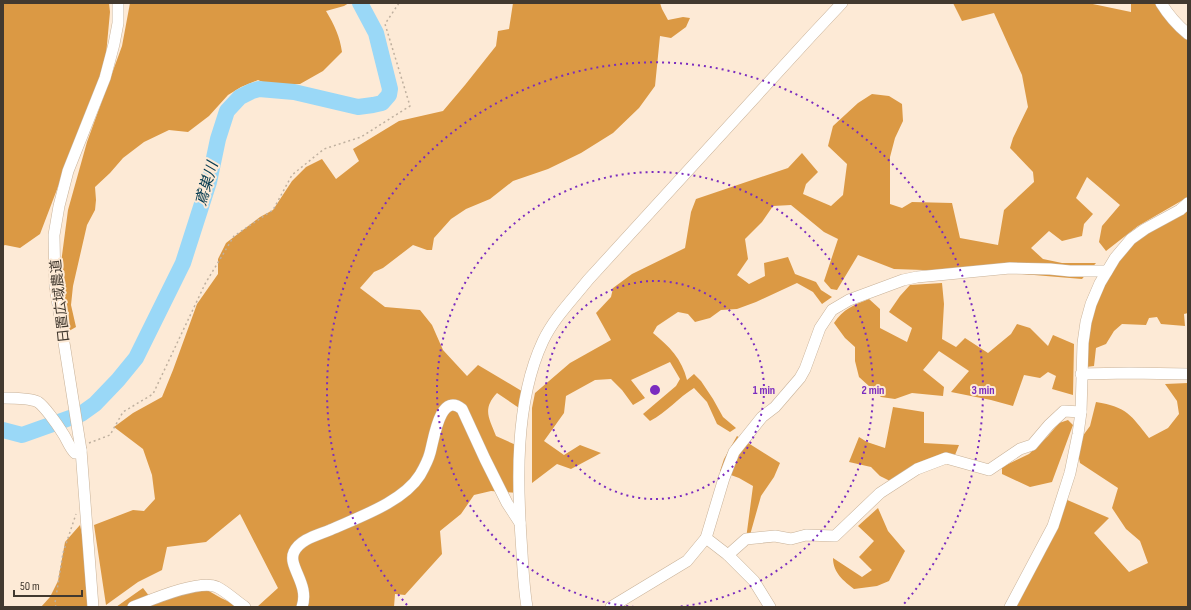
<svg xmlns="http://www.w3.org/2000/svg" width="1191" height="610" viewBox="0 0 1191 610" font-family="'Sofia Sans Condensed','Noto Sans JP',sans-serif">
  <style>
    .forest { fill: #db9944 }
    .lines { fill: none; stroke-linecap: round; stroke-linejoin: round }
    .river { stroke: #9ad8f7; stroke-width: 16 }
    .minor-casing { stroke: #c8b299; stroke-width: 12 }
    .path { stroke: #bfb09f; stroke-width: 1.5; stroke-dasharray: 2 3; stroke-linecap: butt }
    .minor { stroke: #fff; stroke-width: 11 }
    .ring { fill: none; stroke: #7b2cbf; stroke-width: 2; stroke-dasharray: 2 4 }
    .labels { text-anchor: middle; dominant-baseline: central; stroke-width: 4; stroke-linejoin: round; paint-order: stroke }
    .street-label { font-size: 14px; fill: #42392f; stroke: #fdead6 }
    .water-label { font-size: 15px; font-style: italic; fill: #043a4f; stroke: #fdead6 }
    .centre { fill: #7b2cbf; stroke: #fdead6; stroke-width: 2 }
    .ring-label { font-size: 12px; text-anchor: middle; font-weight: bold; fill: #7b2cbf; stroke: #fdead6; stroke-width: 4; stroke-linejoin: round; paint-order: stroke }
  </style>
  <rect width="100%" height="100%" fill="#fdead6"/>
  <g class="forest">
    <polygon points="3,3 109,3 110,12 106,55 98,82 40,234 20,248 5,245 3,246"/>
    <path d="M130,3h219l-5,3 -18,5c8,13 14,26 16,41l-19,19 -23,13 -30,1 -12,-5 -17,7 -13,8 -19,21 -21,16 -19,-2 -25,12 -21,16 -13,15 -15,14 1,13 -1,10 -8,15 -14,61 -2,19 5,22 -7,4 -8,-68 7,-53 19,-68 35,-96z"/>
    <path d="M513,3h147l2,6 6,11 15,-3 7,1 -4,9 -15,11 -11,-2 -5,50 -16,22 -26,25 -32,20 -33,16 -35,12 -23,18 -24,10 -15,10 -17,19 -2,12h-5l-14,-5 -30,23 -9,4 -14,16 25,19 35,3 12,15 11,25 24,26 11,-11 47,28 -6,15 -22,-15c-15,16 -8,25 -1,43l20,9 2,48 -27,-2 -17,4 -13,19 -21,17 2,23 -37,41 -10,-1 -1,13h-137l21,-19 -38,-74 -34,28 -39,5 -5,23 -24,12 -32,23 -12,-80 39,-15 11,1 11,-12 -3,-24 -9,-26 -29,-22 19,-14 29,-16 11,-27 24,-66 21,-30v-15l8,-16 34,-26 13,-7 19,-29 14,-14 16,-8 14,20 23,-18 -6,-12 46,-28 44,-10 22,-26 31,-39 2,-15 11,-2z"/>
    <path d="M953,3h135l43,9v-9h27l12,21 18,17v156l-50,29 -32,25 -7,-9 3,-16 18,-21 -33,-28 -11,21 17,16 -9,10 -2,12 -20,5 -13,-10 -18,17 12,11 19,4h34l-14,16 -72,-6 -116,-4 -36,-14 -21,35 -6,-1 -7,-8 14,-42 -14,-7 -33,-27 -18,1 -11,16 -17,17 3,20 -11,16 12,9 16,-8 -1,-13 24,-6 7,17 21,8 5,8 11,7 -10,7 -9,-12 -16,-9 -41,19 -19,7 -16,1 -11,8 -15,4 -7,-8 -10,-2 -21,14 -4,7c16,13 29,26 34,47l7,-6 7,7 12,18 10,18 13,11 -6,4 -13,-8 -10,-22 -13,-14c-16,10 -27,24 -44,33l-7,-7 33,-28 4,-7 -10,-17 -39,18 14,18 -12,7 -11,-15 -11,-11 -16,1 -29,16 -2,17 -20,28 20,14 16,-10 21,8 -30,16 -14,-5 -25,19v-75l3,-15 35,-30 41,-23 -15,-27 15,-16 2,-9 19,-14 53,-26 6,-36 5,-13 92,-31 14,-15 16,19 -12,12 -3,10 28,12 12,-11 4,-31 -19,-18 5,-20 25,-23 14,-9 17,2 13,8 1,17 -8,17 -5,19v47l12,4 10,-6 40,1 8,35 38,7 6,-35 30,-28 -1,-10 -23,-24 3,-10 15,-31 -6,-32 -28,-62 -32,8z"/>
    <polygon points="1188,210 1188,313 1184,314 1185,326 1161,324 1157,317 1149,318 1146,325 1122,324 1114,331 1106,344 1096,348 1094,366 1086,367 1082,327 1088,297 1097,278 1108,260 1150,230"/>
    <path d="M942,283l2,21 -2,35 14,8 9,-9 23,15 23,-19 6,-10 13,4 18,18 5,-11 21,9 -1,51 -21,-6 4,-13 -8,-4 -8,6 -16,-3 -11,31 -22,-6 -40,-8 18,-21 -30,-20 -16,19 21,17 -1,9 -31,-3 -17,6 -14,-2 -22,-20 -4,-16v-14l-10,-9 -11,-15c9,-14 20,-18 35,-24l11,10v19l27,14 5,-14 -23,-16 11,-16 10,-11z"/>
    <path d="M1188,383v224h-177l54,-108 44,19 -15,15 35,39 19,-9 -8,-22 -14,-12 -14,-21 6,-20 -38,-25 -2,-9 4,-17 8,-11 6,-24c31,5 35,13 53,36l19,-10 11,-14 -2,-13 -12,-17z"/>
    <polygon points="893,407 924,412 924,443 959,445 953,460 892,482 880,476 871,467 849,462 859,437 867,442 885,448"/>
    <polygon points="1068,420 1073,425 1052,482 1030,487 1002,474 1002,467 1029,454 1048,436 1059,423"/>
    <polygon points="737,436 780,463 774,477 761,496 750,535 746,539 753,486 739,478 720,471 724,459"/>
    <path d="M878,508l10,23 17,20 -16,30 -12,5 -23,3c-10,-8 -21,-16 -21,-31l29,19 10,-7 -13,-13 15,-16 -16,-15z"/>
    <polygon points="80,525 98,607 41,607 50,597 58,581 65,542"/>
    <polygon points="193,582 221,598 240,607 116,607 143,588 153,601"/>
  </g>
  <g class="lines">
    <polyline class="river" points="3,430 22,435 81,414 95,404 118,380 136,358 183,263 209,182 218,139 227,111 240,97 252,91 259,89 294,92 358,107 373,105 382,103 389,95 390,89 376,33 360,3"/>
    <defs>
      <g id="minor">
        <path d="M1161,3c8,13 16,22 27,31"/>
        <polyline points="1081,374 1129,373 1188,374"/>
        <path d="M3,398c9,0 27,0 35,4 7,5 19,22 24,30 5,7 7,15 13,21l6,-3"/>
        <polyline points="706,538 728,555 754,581 770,607"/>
        <polyline points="728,555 746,539 775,536 791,539 806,535 835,536 880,493 917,469 946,458 989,470 1020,449 1032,445 1049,425 1064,411 1081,412"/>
        <polyline points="93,607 81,450 55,286 54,235 59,206 68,171 105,78 114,44 118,23 118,3"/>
        <path d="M133,607c18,-7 66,-28 84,-20 10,5 19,14 28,20"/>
        <path d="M302,607c8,-23 -15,-41 -8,-55 6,-13 24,-17 36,-22 29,-13 73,-28 90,-55 4,-7 8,-14 10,-22 4,-14 10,-62 32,-44l23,50 22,44 13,20"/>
        <path d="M527,607c-3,-18 -4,-36 -5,-54 -5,-68 -8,-150 21,-212 11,-23 29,-41 45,-61l224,-245 30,-32"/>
        <polyline points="611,607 687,561 706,538 724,478 734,452 762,417 775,407 800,378 805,369 820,328 832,310 849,300 903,280 917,277 1010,268 1050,269 1070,271 1107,271"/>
        <polyline points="1010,607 1053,526 1070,473 1078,434 1081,412 1083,343 1086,322 1091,304 1100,283 1115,258 1131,239 1145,229 1180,210 1188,203"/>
      </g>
    </defs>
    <use href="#minor" class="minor-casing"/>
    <g class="path">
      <polyline points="89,443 110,435 123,412 153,394 205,284 234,236 273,210 292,175 324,149 361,137 410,106 385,24 399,3"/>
      <polyline points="56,607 55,603 63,553 76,514"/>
    </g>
    <use href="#minor" class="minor"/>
  </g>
  <g class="ring">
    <circle cx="655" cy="390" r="109"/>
    <path d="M634 607A218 218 0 1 1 676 607"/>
    <path d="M407 605A328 328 0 1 1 903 605"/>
  </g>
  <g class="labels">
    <g class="street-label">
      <text transform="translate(60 301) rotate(-96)">日置広域農道</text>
    </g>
    <g class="water-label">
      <text transform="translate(207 184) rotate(-74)">鳶巣川</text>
    </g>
  </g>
  <circle cx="655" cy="390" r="6" class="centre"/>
  <g class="ring-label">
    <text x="764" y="394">1 min</text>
    <text x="873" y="394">2 min</text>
    <text x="983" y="394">3 min</text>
  </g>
  <rect width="1191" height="610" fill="none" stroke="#42392f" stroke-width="8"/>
  <path d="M14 590v6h68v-6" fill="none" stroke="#42392f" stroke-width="2"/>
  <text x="20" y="590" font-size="12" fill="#42392f" stroke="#fdead6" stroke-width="3" paint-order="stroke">50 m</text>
</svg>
